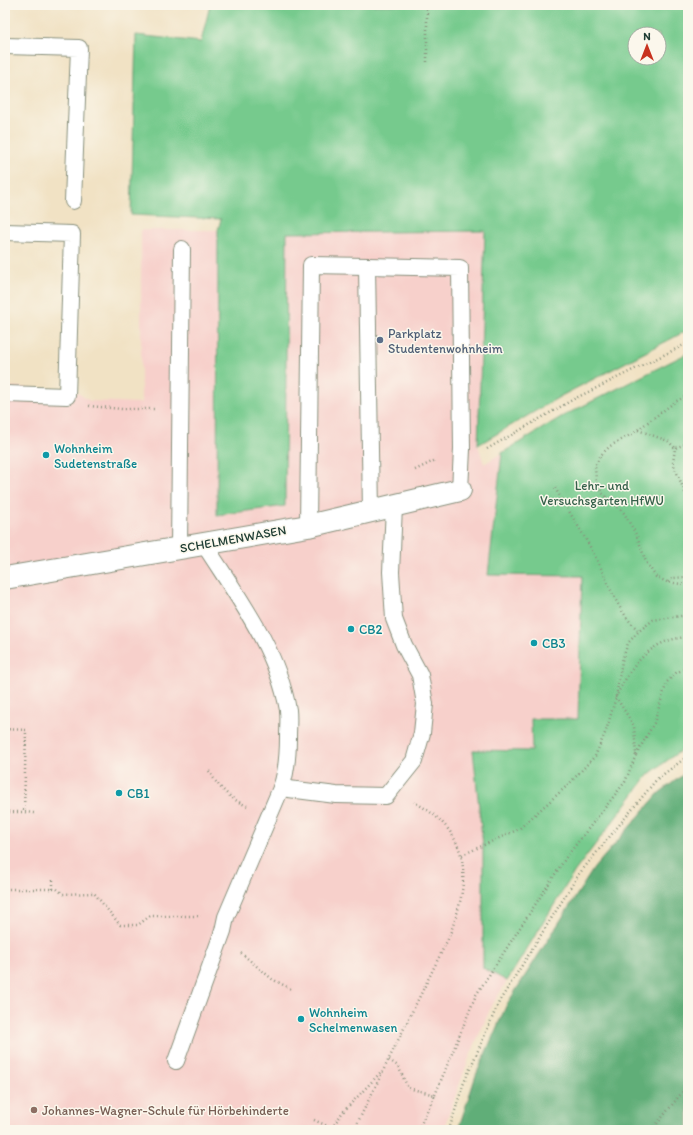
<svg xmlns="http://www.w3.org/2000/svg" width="693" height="1135" viewBox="0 0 693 1135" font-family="Itim,sans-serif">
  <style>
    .built { fill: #f7d0cb }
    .green { fill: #76ca8d; stroke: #4a8460; fill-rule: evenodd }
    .forest { fill: #60ae78; stroke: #407656 }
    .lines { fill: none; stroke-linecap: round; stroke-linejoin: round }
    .lane-casing { stroke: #88907c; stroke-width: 18 }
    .street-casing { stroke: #88907c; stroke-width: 24 }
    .path { stroke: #88907c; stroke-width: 2.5; stroke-dasharray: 1 3; stroke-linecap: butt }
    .lane { stroke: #fff; stroke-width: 16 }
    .street { stroke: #fff; stroke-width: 22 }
    .service-dot { fill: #5c6f8a; stroke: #fbf7ec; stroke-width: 1.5 }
    .culture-dot { fill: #0f9aa8; stroke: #fbf7ec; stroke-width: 1.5 }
    .education-dot { fill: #8d6e63; stroke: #fbf7ec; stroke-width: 1.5 }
    .labels { text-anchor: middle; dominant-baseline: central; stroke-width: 3; stroke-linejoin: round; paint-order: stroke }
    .service-label { font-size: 13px; fill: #4e5e75; stroke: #fbf7ec; text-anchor: start }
    .culture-label { font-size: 13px; fill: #0d838f; stroke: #fbf7ec; text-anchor: start }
    .park-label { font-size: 13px; fill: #35604a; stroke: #fbf7ec }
    .street-label { font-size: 13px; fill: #1f3d34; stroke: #fbf7ec }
    .education-label { font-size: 13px; fill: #785e54; stroke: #fbf7ec; text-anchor: start }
  </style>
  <rect width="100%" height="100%" fill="#fbf7ec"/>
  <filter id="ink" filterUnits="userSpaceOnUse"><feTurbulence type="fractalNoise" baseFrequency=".025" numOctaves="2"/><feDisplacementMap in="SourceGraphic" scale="8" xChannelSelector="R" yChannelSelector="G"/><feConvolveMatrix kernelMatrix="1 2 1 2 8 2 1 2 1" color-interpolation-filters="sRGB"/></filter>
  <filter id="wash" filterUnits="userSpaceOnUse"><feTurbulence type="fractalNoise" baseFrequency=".012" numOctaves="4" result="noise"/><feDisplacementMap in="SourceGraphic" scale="16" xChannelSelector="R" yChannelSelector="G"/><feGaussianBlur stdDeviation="0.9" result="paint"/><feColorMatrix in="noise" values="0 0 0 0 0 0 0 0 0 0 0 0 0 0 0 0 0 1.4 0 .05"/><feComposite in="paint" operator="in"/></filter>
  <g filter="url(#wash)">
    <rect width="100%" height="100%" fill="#f1e2c4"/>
    <polygon class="built" points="141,230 218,230 287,233 485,231 478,445 484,464 561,417 688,353 688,745 649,774 575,871 491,1007 469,1058 443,1130 5,1130 5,386 76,392 90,401 141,403"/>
    <g class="green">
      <path d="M210,5h478v325l-127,66 -83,49 7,-214 -198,2 -2,273 -68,9 1,-285 3,-11 -90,-4 5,-180 65,7zM635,34h24v24h-24z"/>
      <polygon points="688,353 688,745 649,774 575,871 507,981 483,968 483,846 473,750 532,751 531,719 578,719 582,576 488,575 502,453 561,417"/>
    </g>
    <polygon class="forest" points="688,771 688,1130 458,1130 476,1075 507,1004 594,868 659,793"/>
  </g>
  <g filter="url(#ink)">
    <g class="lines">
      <defs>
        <g id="lane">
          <polyline points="5,46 79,48 73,201"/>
          <polyline points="5,232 72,234 67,396 5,394"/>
          <polyline points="371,512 367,266 460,268 462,449 460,490"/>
          <polyline points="308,526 311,265 367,266"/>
          <polyline points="179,548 182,249"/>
          <polyline points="281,788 336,795 386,796 414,761 422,733 425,704 420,675 404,645 394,619 391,572 394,507"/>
          <path d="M176,1061l47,-130 3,-14 55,-129c6,-17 7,-33 7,-51 0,-9 1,-19 0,-27 -11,-62 -51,-114 -84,-166"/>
        </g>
        <polyline id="street" points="5,578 308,526 460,490"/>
      </defs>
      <use href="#lane" class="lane-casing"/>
      <use href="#street" class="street-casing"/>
      <g class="path">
        <polyline points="427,5 427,63"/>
        <polyline points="688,395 675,402 632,434 610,446 601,455 595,466 596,482 602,493 624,513 637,536 646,562 656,577 667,582 688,585"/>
        <polyline points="89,406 122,409 156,409"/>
        <polyline points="638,430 668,441 675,448"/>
        <polyline points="688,443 675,448 673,463 688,500"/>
        <polyline points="487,449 574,399 688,343"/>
        <polyline points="415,470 436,460"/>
        <path d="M555,488c14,24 30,48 42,72 13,26 20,51 42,71"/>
        <polyline points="668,582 673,578 688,577"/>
        <polyline points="5,729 26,730 24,812 34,813"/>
        <polyline points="636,755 654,723 667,682 676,673 688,667"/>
        <path d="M209,771c10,17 20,27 38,35"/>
        <polyline points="5,812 24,812"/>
        <polyline points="462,855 519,829 569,784 595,756 606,731 616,697 622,661 628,643 639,631 653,620 688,615"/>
        <polyline points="5,889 57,889 63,894 94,893 120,925 138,925 150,916 201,916"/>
        <polyline points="53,889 53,880"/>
        <polyline points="241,953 272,979 291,989"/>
        <polyline points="389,1060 398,1066 408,1088 435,1095 418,1130"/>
        <path d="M435,1095l41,-100 91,-139 58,-74 11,-27 -2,-29 -18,-29c15,-31 34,-58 72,-60"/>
        <polyline points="314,1120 332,1128 342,1113 381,1072"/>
        <path d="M354,1130l94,-191c23,-57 26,-105 -34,-137"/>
        <polyline points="449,1130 463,1085 499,1002 579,874 657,779 688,756"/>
        <polyline points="652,1130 688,1085"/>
      </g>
      <use href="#lane" class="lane"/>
      <use href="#street" class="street"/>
    </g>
  </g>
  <circle class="service-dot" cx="380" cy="340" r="4"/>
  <g class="culture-dot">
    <circle cx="46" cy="455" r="4"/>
    <circle cx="351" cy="629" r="4"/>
    <circle cx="534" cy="643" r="4"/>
    <circle cx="119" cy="793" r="4"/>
    <circle cx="301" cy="1019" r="4"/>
  </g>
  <circle class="education-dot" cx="34" cy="1110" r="4"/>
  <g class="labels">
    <g class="service-label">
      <text x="388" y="333">Parkplatz<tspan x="388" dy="15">Studentenwohnheim</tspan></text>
    </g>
    <g class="culture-label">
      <text x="54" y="448">Wohnheim<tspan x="54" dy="15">Sudetenstraße</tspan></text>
      <text x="359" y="629">CB2</text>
      <text x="542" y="643">CB3</text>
      <text x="127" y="793">CB1</text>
      <text x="309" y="1012">Wohnheim<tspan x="309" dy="15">Schelmenwasen</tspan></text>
    </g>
    <g class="park-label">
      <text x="602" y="485">Lehr- und<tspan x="602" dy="15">Versuchsgarten HfWU</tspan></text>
    </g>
    <g class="street-label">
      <text transform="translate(233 539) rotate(-10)">SCHELMENWASEN</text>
    </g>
    <g class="education-label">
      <text x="42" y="1110">Johannes-Wagner-Schule für Hörbehinderte</text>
    </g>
  </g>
  <rect width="693" height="1135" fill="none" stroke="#fbf7ec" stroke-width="20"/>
  <g transform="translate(647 46)"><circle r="19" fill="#fbf7ec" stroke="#a3ada2"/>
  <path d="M0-3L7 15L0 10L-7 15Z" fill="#c8321e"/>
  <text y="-6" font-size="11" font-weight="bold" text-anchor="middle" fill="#1f3d34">N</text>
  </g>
</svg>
